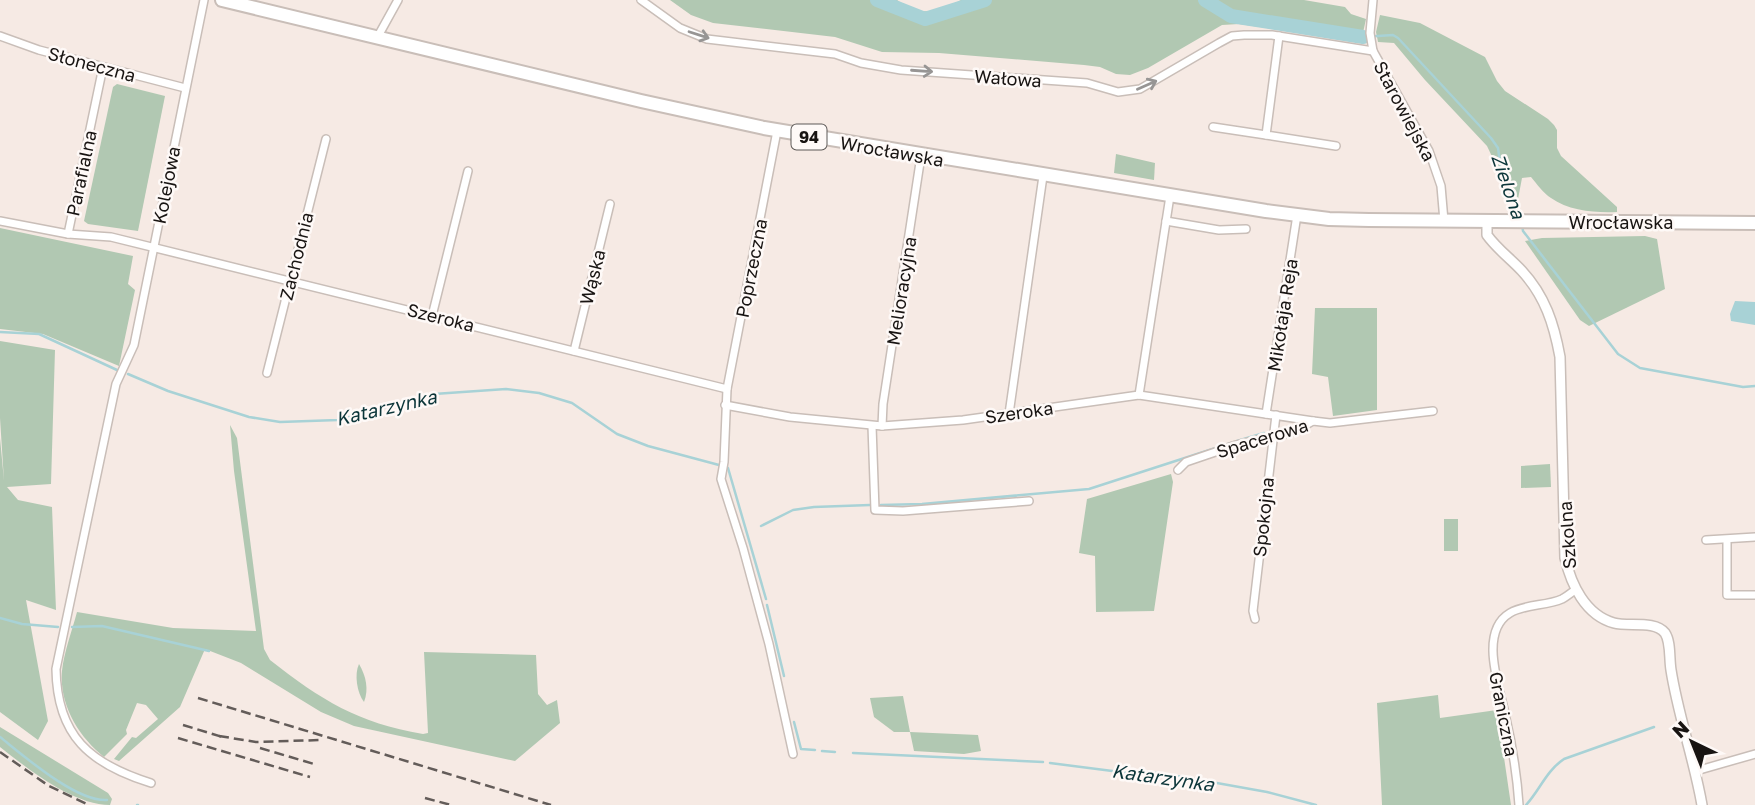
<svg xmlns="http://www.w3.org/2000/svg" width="1755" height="805" viewBox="0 0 1755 805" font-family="'Golos Text',sans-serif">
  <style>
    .green { fill: #b1c8b2 }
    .water { fill: #a8d2d6 }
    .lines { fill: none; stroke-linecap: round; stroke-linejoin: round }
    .stream { stroke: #a8d2d6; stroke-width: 2.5 }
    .river { stroke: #a8d2d6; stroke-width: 14 }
    .minor-casing { stroke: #c9beb8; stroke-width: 10 }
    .tertiary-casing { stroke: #c9beb8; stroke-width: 12 }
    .primary-casing { stroke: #c9beb8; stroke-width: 16 }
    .minor { stroke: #fff; stroke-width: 7 }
    .tertiary { stroke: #fff; stroke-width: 9 }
    .primary { stroke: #fff; stroke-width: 12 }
    .rail { stroke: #635c59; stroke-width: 2.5; stroke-dasharray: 10 5; stroke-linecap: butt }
    .oneway { stroke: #979594 }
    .labels { text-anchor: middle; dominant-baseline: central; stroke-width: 5; stroke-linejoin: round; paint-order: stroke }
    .shield { fill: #fef9f7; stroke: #5d5957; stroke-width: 2 }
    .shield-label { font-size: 16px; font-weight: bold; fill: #181412 }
    .street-label { font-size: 18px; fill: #181412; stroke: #fef9f7 }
    .water-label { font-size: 19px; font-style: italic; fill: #0b3539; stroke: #fef9f7 }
  </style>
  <rect width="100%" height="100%" fill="#f6eae4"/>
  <g class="green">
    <path d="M670,0h227c22,18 41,12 64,0h343l41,7 6,7 15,5 -5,23 -122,-18 -17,1 -74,43 -18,7 -14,-1 -16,-7 -16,-2 -145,-12 -57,-1 -47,-15 -122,-14 -22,-8z"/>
    <path d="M1380,15l40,8 65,34 12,24 8,10 43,28 6,6 3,5v18l4,8 56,51v5c-21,1 -48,-1 -66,-14 -8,-5 -14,-14 -20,-21l-9,1 -4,21 -13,-31 -8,-1 -10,-21 -62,-66 -31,-37 -16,-1 -2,-10z"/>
    <polygon points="117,84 165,96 138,231 88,224 84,221 113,87"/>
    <polygon points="1116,154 1155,163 1154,180 1114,173"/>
    <polygon points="0,228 133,256 128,284 135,290 119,366 43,334 0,329"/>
    <polygon points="1645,236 1657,239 1665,289 1589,326 1580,320 1525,241 1542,238"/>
    <polygon points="1315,308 1377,308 1377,410 1333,416 1328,377 1312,374"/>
    <polygon points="0,341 55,350 51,484 7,487 18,500 52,507 56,610 26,600 48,721 38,740 0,712 0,438 4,481 0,418"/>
    <path d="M230,425l7,13 27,211 6,11c51,40 88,63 153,74l5,-1 -4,-81 112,3 2,39 9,11 10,-5 3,23 -45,38 -161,-35 -33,-14 -80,-49 -36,-14 -25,58 -61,54 -5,-2 18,-22 4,1 22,-19 -12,-14 -9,-2 -11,27 1,4 -23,23c-25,-20 -45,-52 -42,-86 2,-19 10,-40 15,-59l96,16 83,3 -22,-160z"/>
    <polygon points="1550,464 1551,487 1521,488 1521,466"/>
    <polygon points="1171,474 1173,482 1154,611 1096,612 1095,556 1079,553 1087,499"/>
    <rect x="1444" y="519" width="14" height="32"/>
    <path d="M359,664c7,12 10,25 5,38 -7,-9 -10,-28 -5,-38z"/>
    <polygon points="1438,695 1440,718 1497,710 1511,805 1382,805 1377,703"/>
    <polygon points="903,696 910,732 978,735 981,751 964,754 914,751 910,732 894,732 874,717 870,698"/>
    <path d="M0,727l108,66 4,6 -2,6c-37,0 -82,-36 -110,-58z"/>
  </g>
  <polygon class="water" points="1735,301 1755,302 1755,325 1731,321 1730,314"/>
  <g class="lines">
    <g class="stream">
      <polyline points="1363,37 1393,35 1398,38 1491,138 1498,148 1501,169 1521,218"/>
      <polyline points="1522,224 1523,231 1618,354 1640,368 1743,387 1755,386"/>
      <polyline points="0,332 39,334 117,370"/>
      <polyline points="128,374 168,391 249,417 280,422 338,420 434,394 506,389 539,393 572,403 617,434 648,446 719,465"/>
      <polyline points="1237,441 1264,433"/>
      <polyline points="728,468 766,599"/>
      <polyline points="881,505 922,504 1089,489 1231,443"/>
      <polyline points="761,526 793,510 814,507 870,505"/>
      <polyline points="767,605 784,676"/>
      <polyline points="0,618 22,624 58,627"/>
      <polyline points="72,627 102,626 209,651"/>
      <polyline points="794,722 801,749 815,750"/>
      <path d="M0,737c24,19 76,65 107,63"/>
      <polyline points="822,751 835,752"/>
      <polyline points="853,753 1043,762"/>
      <polyline points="1050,763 1128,773 1158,773 1189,778 1267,792 1316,805"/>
      <polyline points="137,805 138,805"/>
      <path d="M1526,805c14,-15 20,-34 38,-46l90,-32"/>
    </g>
    <g class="river">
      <polyline points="877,0 925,19 985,0"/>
      <polyline points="1205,0 1231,16 1363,37"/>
    </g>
    <defs>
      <g id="minor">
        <polyline points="641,0 680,28 707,39 835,54 861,63 901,70 1087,83 1118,92 1140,89 1219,43 1232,36 1244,35 1272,35 1373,51"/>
        <polyline points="1373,0 1370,33 1373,51 1429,151 1441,186 1444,221"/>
        <polyline points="0,36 39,50 185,88"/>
        <polyline points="377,38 398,0"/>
        <polyline points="1213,127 1266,135 1279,36"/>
        <polyline points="777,131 727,389 724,462 721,479 743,548 769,644 793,754"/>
        <polyline points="1266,135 1336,146"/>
        <polyline points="0,221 68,234 111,237 727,389"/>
        <polyline points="1166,221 1219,230 1246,229"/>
        <polyline points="68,234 103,67"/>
        <polyline points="432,316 468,171"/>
        <polyline points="574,351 610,204"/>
        <polyline points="267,373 326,139"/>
        <polyline points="1139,395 1170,196"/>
        <polyline points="725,405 790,417 882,426 963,420 1139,395 1313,421"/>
        <polyline points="1009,414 1043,176"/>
        <polyline points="1266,414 1297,215"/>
        <polyline points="872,426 875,510 903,511 1029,501"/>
        <polyline points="882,426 883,404 921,156"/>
        <polyline points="1178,470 1186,462 1236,445 1264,438 1273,438 1297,430 1313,421 1330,423 1433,411"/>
        <polyline points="1706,540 1755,537"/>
        <polyline points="1727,540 1727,595 1755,595"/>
        <polyline points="1255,619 1253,611 1276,415"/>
        <polyline points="1696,771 1755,754"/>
        <path d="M151,783c-61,-19 -94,-47 -95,-114l60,-285 18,-39 70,-345"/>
        <path d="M1519,805c-2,-30 -7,-61 -14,-91 -5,-26 -27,-82 5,-101 15,-9 36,-7 52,-14 4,-2 9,-6 13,-9"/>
      </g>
      <path id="tertiary" d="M1487,221v14c10,14 24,24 35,36 23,25 32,53 38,86l5,201c6,26 20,57 49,65 14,4 41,-3 51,10 6,9 4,25 6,37 7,45 23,89 31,135"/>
      <polyline id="primary" points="222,0 641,101 764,128 1266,211 1329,219 1369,220 1755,223"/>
    </defs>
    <use href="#minor" class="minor-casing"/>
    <use href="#tertiary" class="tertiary-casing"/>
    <use href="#primary" class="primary-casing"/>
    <use href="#minor" class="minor"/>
    <use href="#tertiary" class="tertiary"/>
    <use href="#primary" class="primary"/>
    <g class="rail">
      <polyline points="198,698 551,805"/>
      <polyline points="183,725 226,738"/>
      <polyline points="219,736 256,742 321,740"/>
      <polyline points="178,738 310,777"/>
      <polyline points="260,748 314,764"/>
      <polyline points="0,752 49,786 89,805"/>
      <polyline points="425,798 451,805"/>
    </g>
  </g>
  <defs><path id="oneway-shaft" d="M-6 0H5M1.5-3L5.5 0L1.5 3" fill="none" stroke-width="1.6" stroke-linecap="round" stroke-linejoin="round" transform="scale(1.75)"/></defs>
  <g class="oneway">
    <use href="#oneway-shaft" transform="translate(699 35) rotate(18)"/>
    <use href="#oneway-shaft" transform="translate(922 71) rotate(4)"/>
    <use href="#oneway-shaft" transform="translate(1147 85) rotate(-24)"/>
  </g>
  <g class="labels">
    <rect class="shield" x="791.5" y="124.5" width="35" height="25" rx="5"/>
    <g class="shield-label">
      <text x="809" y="137">94</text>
    </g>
    <g class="street-label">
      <text transform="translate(92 64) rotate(15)">Słoneczna</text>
      <text transform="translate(1008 78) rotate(4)">Wałowa</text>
      <text transform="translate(1405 111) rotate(62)">Starowiejska</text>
      <text transform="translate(892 151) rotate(10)">Wrocławska</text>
      <text transform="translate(81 173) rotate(-78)">Parafialna</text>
      <text transform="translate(166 185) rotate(-79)">Kolejowa</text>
      <text x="1621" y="222">Wrocławska</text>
      <text transform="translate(296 256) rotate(-76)">Zachodnia</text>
      <text transform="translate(751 268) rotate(-79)">Poprzeczna</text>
      <text transform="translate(592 277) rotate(-76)">Wąska</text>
      <text transform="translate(901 291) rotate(-81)">Melioracyjna</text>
      <text transform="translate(1282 315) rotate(-81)">Mikołaja Reja</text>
      <text transform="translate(441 317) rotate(14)">Szeroka</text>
      <text transform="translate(1019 412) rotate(-8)">Szeroka</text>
      <text transform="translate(1262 438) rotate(-17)">Spacerowa</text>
      <text transform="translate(1263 517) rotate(-84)">Spokojna</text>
      <text transform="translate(1567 535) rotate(-94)">Szkolna</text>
      <text transform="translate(1504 714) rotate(79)">Graniczna</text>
    </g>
    <g class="water-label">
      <text transform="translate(1509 186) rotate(71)">Zielona</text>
      <text transform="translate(386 407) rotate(-13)">Katarzynka</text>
      <text transform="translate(1163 777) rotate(8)">Katarzynka</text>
    </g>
  </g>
  <g transform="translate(1692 742) rotate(317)" stroke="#fef9f7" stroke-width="5" paint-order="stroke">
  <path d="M0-5L12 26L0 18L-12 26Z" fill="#181412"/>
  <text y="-10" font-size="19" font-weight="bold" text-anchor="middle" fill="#181412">N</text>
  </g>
</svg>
